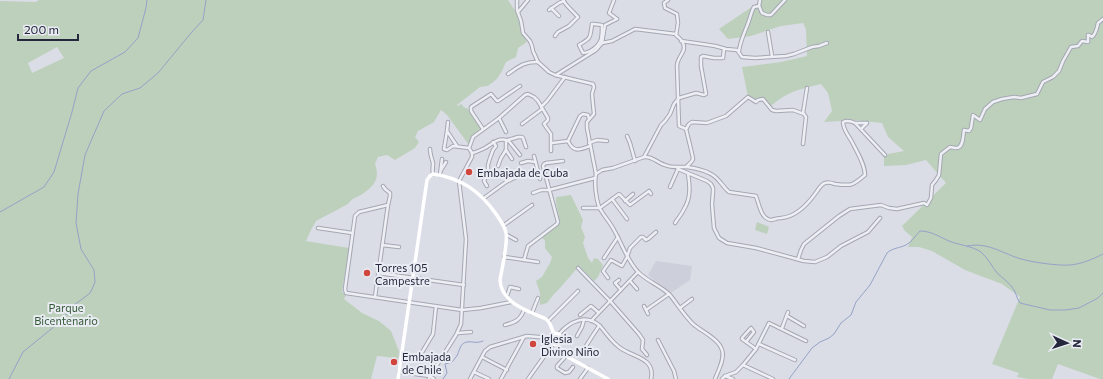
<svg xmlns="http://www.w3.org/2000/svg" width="1103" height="379" viewBox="0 0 1103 379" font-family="Commissioner,sans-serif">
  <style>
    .built { fill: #cdcfdb }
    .green { fill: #bdd0bc; fill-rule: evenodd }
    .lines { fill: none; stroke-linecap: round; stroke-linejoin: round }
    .stream { stroke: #95a2c7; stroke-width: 1 }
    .street-casing { stroke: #a4a7b3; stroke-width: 4.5 }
    .street { stroke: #eeeff4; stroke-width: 2.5 }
    .secondary { stroke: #fff; stroke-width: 3.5 }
    .poi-dot { fill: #d0463c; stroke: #eaecf4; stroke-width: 1.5 }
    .labels { text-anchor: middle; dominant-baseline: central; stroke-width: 4; stroke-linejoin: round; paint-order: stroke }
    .poi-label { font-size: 11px; fill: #25283c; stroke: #eaecf4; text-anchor: start }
    .park-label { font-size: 11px; fill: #325833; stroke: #eaecf4 }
  </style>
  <rect width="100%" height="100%" fill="#dbdde6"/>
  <polygon class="built" points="656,261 692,266 690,280 671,293 648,275"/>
  <g class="green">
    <path d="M39,0h469l8,12 7,23 4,7 -9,6 -2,9 -10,5 -4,9 -5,8 -9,7 -8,1 -23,18 1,1 3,-2 4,4h2l14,20 -9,8 -3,9 -22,-30 -6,-5 -7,12 -16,9 -3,6 4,5 -4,6 -20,12 -8,-5 -9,2 -3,7c5,14 0,21 -11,29 -7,5 -11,4 -16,11l-32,17 -5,9 -5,11 43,7 -7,44 4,3 -2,4 18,14 17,8 12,10 8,20 -1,11 -2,-4 -19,-2 -6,23h-371v-378l36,1zM57,47l7,11 -32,15 -4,-10z"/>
    <path d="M762,0h341v379h-3l-42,-15 -6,15h-23l-12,-2 2,-4 -27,-9 28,-67 -18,-13 -37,-14 -33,-19 -13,-4h-11l4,-10 -7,-6 -3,-5 44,-43 -20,-23 -20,5 -22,1v-10h3l1,-2 16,-3 -16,-14 -6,-14 -38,-4 -3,2 -17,1 8,-11 -4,-18 -7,-9c-21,5 -35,8 -51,23l-7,-8 -4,1 -3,2 -8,-5 -6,-30 39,-5 26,-6 -1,-27 -3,-6 -22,3 -30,10 -23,3 -9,-10z"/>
    <polygon points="571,195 583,220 581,227 585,237 583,243 588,258 592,263 594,258 598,259 603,265 598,277 594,281 579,266 560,288 554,294 547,303 540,305 540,293 536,281 542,277 550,263 552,257 545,248 545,241 541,236 560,223 556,203 556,197"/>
    <polygon points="757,222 769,227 767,234 755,230"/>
    <circle cx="556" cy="339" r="4.5"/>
  </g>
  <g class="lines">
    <g class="stream">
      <polyline points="0,212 44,187 54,172 72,112 78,88 91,71 125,52 138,38 146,8 147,0"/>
      <path d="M967,246c20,-4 33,6 51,12 11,4 40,8 52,7 12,-1 23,-6 33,-11"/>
      <polyline points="9,379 23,352 61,321 74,305 85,297 90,293 93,287 95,282 94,270 81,249 76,223 78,194 85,155 104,111 122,94 140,88 158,73 191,33 203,20 206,0"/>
      <path d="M443,379l4,-6 -2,-9 7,-2c1,-2 3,-3 4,-5 4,-5 3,-14 11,-15 6,-1 8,2 16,-1"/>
      <path d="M789,379l23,-31 8,-6 9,-4 5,-4 7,-11 10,-8 5,-13 14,-17 17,-32c5,-5 13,-5 19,-8 6,-3 9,-9 14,-14 11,0 20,6 29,10 10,4 23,5 32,11 7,6 11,15 17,22 5,4 10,8 14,13 4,4 4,11 8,16l30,7h15l14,-2 19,-10 5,-5"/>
    </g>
    <defs>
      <g id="street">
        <path d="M517,0v10l4,11 2,12 7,8 2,5 1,5 5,11 11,10 6,3 38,9 1,3 -2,7 2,20 -7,8v6l9,46c-2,9 0,24 3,33 4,8 11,15 15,23 8,14 13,30 24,42 9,9 23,14 32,23 8,10 14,20 23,29 8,7 26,15 29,26 3,9 -4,21 -7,29"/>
        <polyline points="614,0 609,13 617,19"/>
        <path d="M668,0l-4,3 1,5 12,6 1,9 -2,12c3,3 6,5 7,8 4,9 -6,14 -6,23l2,60 7,3c1,4 7,28 7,30 -1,3 -5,6 -7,8"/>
        <polyline points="759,6 762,13 767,15 771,15 785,0"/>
        <polyline points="551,8 559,16"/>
        <polyline points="549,10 559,3 564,1"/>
        <polyline points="518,12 528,0"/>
        <path d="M592,24h2l8,1c0,5 0,10 -1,14 -2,7 -11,14 -18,14l-4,-8c12,-7 11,-6 13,-21z"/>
        <polyline points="768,32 772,56"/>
        <path d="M555,36l3,-4 11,-6 9,-9c-5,-6 -12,-11 -15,-17"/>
        <polyline points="681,41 702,44 715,46 726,49 737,50 742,57 755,58 786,56 794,54 812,47 819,46 827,43"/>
        <polyline points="602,43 612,41 635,29 676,34"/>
        <path d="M739,51c1,-9 5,-17 8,-25 3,-7 4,-14 7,-19l5,-1 1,-6"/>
        <path d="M508,74c10,-7 17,-13 30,-12"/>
        <polyline points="556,75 596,50 602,43 605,25 617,19"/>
        <polyline points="541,107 547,101 565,77"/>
        <polyline points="803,113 807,88"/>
        <polyline points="499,118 506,132"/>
        <polyline points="855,123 867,123"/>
        <polyline points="522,124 542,109"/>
        <polyline points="483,129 471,111 471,107 491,94 497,101 498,101 520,86"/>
        <polyline points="686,129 689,124 692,122 707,123 726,116 748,97 756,102 758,100 763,99 772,110 776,111 793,110 804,114 806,117 803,144"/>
        <polyline points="861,129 867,123"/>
        <polyline points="447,131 448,122"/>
        <polyline points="627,136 630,143 635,161"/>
        <polyline points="508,140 518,137 522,137 523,138 526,147"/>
        <polyline points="507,141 508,140 520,155"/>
        <polyline points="568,141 580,116 583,114 588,115 589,119"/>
        <path d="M568,141c1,2 2,4 4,6 5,5 12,1 18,-1"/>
        <polyline points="552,143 568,141"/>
        <polyline points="589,143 597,140 607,141"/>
        <polyline points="457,146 447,131 444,149 447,150 453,146 469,148"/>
        <path d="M430,149c0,5 2,10 3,14 0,4 -1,7 0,11"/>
        <path d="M472,153c5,-1 9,-3 13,-5 7,-4 12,-10 21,-8v10l6,9"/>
        <polyline points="534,156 540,179"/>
        <polyline points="644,157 661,125 665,121 670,114 674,104 679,98 696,93 704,95 706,94 701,66 701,57 703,56 714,58 723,58 724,49"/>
        <polyline points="521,163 528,161 535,162"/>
        <polyline points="498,166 501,158 506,150"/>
        <polyline points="677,167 678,169 707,181 711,184 713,188 713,192 712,204 714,228 719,238 727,243 756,248 804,261 815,262 827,257 841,246 868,232 880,218"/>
        <polyline points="441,170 446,162"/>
        <path d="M596,174l6,-4 11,-2 31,-11c9,-1 13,6 21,8 6,3 14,2 22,2 7,1 17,3 24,7 8,4 11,12 18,18l27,4c3,8 5,24 16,24 3,-1 5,-2 9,-2 14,-1 26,-13 34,-24 3,-4 6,-10 10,-11 3,-1 7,0 10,1 17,2 17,2 30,-9 0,-11 -8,-23 -13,-33 -3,-6 -9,-12 -9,-20 4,-2 8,-1 12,1l30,32"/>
        <polyline points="440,175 442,159"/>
        <polyline points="487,186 484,181 488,172 488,165 490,158 493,150 496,146 493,142"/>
        <polyline points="670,187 678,169"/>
        <polyline points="533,193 541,190 549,190 595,178"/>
        <polyline points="484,198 506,182 520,175 538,171"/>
        <polyline points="612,199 627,219"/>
        <polyline points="625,201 633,194"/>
        <polyline points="388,205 359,212 355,216 345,289 346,293 462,310 481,308 511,302"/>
        <polyline points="583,208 600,208 619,194 630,205 649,191 651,194"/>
        <path d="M675,223c3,-5 7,-9 9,-14 7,-11 6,-23 4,-35"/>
        <polyline points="504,225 532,205"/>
        <polyline points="318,228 352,233"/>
        <polyline points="507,235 516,240"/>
        <polyline points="382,245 399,247"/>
        <polyline points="504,257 538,262"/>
        <polyline points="604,258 618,237"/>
        <path d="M798,259l3,-9 3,-6 35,-28 11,-7 31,-4 8,3 8,1 27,-6 3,2 4,-7 1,-13 4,-5 3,-5 2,-21 9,-7c2,0 4,1 7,1 7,-1 6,-14 7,-18l5,1 2,-3 2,-13 7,5 5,-11 8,-7 9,-3 12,-2 7,1 16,-4 6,-12 10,-5 6,-6 4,-10 8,-14 7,-1 4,-5 6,1v-7h1l3,2c4,-3 5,-9 6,-14l5,-4"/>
        <polyline points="524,260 528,246 557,224 558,222 543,166 544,164 546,163 563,161"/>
        <polyline points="578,268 610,301 639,334 643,340 642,349 647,355"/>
        <polyline points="378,273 464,285"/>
        <polyline points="608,278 603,271 611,260 622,266 627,257 630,248 641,237 643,237 646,240 648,239 656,232"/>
        <polyline points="619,280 615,283 621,290"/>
        <polyline points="630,281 637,289"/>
        <polyline points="507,296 510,287 519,289"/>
        <polyline points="375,297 388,205 390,196 390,193 385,189 383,186"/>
        <polyline points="644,306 648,314"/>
        <polyline points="680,308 692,299"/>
        <polyline points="646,310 669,294"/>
        <polyline points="532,313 538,298"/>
        <polyline points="580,315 591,306 598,312"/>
        <polyline points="787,316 804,326"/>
        <polyline points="548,321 578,291"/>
        <polyline points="591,321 638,272"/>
        <path d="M505,325c11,-3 15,-5 19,-15"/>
        <polyline points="782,328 788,312"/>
        <polyline points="458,333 471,332"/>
        <path d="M559,334c10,-12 27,-21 41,-8 6,7 11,15 19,21 12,10 37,10 32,32"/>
        <polyline points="577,336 582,327 584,320"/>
        <polyline points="658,340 674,371 676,379"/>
        <polyline points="746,342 754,332 751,328 742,338 742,339 756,349"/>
        <polyline points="759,344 795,360"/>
        <polyline points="586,346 593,335 599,326"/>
        <polyline points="566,356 557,366 557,368 565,373 569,372 573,367"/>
        <polyline points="482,357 507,370"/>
        <polyline points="418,359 433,334 436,306"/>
        <polyline points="743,365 773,379"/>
        <polyline points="399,372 430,376 434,379"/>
        <polyline points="474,372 489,379"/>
        <polyline points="725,376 733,379"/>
        <polyline points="429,379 430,376 456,335 461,324 466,239 459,181 472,157 472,153 469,148 473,137 499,118 525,95 528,94 534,97 538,101 548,118 548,120 544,124 551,134 551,151"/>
        <polyline points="470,379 485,351 490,347 527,336 550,338"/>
        <polyline points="501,379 524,337"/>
        <polyline points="528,379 553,344"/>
        <polyline points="580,379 588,368"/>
        <polyline points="722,379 725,376 736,372 743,365 756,349 769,323 806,341"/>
      </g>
    </defs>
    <use href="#street" class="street-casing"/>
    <use href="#street" class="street"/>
    <g class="secondary">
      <path d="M430,176l3,-2c28,4 47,17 63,40 4,6 9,12 10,19 2,11 -4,35 -6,47 1,23 28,31 46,39l4,5 4,10"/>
      <circle cx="556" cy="339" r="5.5"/>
      <polyline points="558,344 561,352 566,356 608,379"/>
      <polyline points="398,379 427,180 430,176"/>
    </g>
  </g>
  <g class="poi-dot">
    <circle cx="469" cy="172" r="4"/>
    <circle cx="367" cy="273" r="4"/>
    <circle cx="533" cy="344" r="4"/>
    <circle cx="394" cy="362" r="4"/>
  </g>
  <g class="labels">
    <g class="poi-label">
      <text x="477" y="172">Embajada de Cuba</text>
      <text x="375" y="267">Torres 105<tspan x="375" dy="13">Campestre</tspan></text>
      <text x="541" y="338">Iglesia<tspan x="541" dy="13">Divino Niño</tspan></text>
      <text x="402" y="356">Embajada<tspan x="402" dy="13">de Chile</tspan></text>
    </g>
    <g class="park-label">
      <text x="66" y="307">Parque<tspan x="66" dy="13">Bicentenario</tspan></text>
    </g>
  </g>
  <g transform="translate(1067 343) rotate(93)" stroke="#eaecf4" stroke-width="3" paint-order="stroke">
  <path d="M0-3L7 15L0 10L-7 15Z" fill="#25283c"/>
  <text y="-6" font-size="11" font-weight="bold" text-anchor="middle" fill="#25283c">N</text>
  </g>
  <path d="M18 34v6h60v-6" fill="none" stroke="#25283c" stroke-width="2"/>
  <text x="24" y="34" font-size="12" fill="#25283c" stroke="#eaecf4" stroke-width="3" paint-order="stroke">200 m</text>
</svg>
